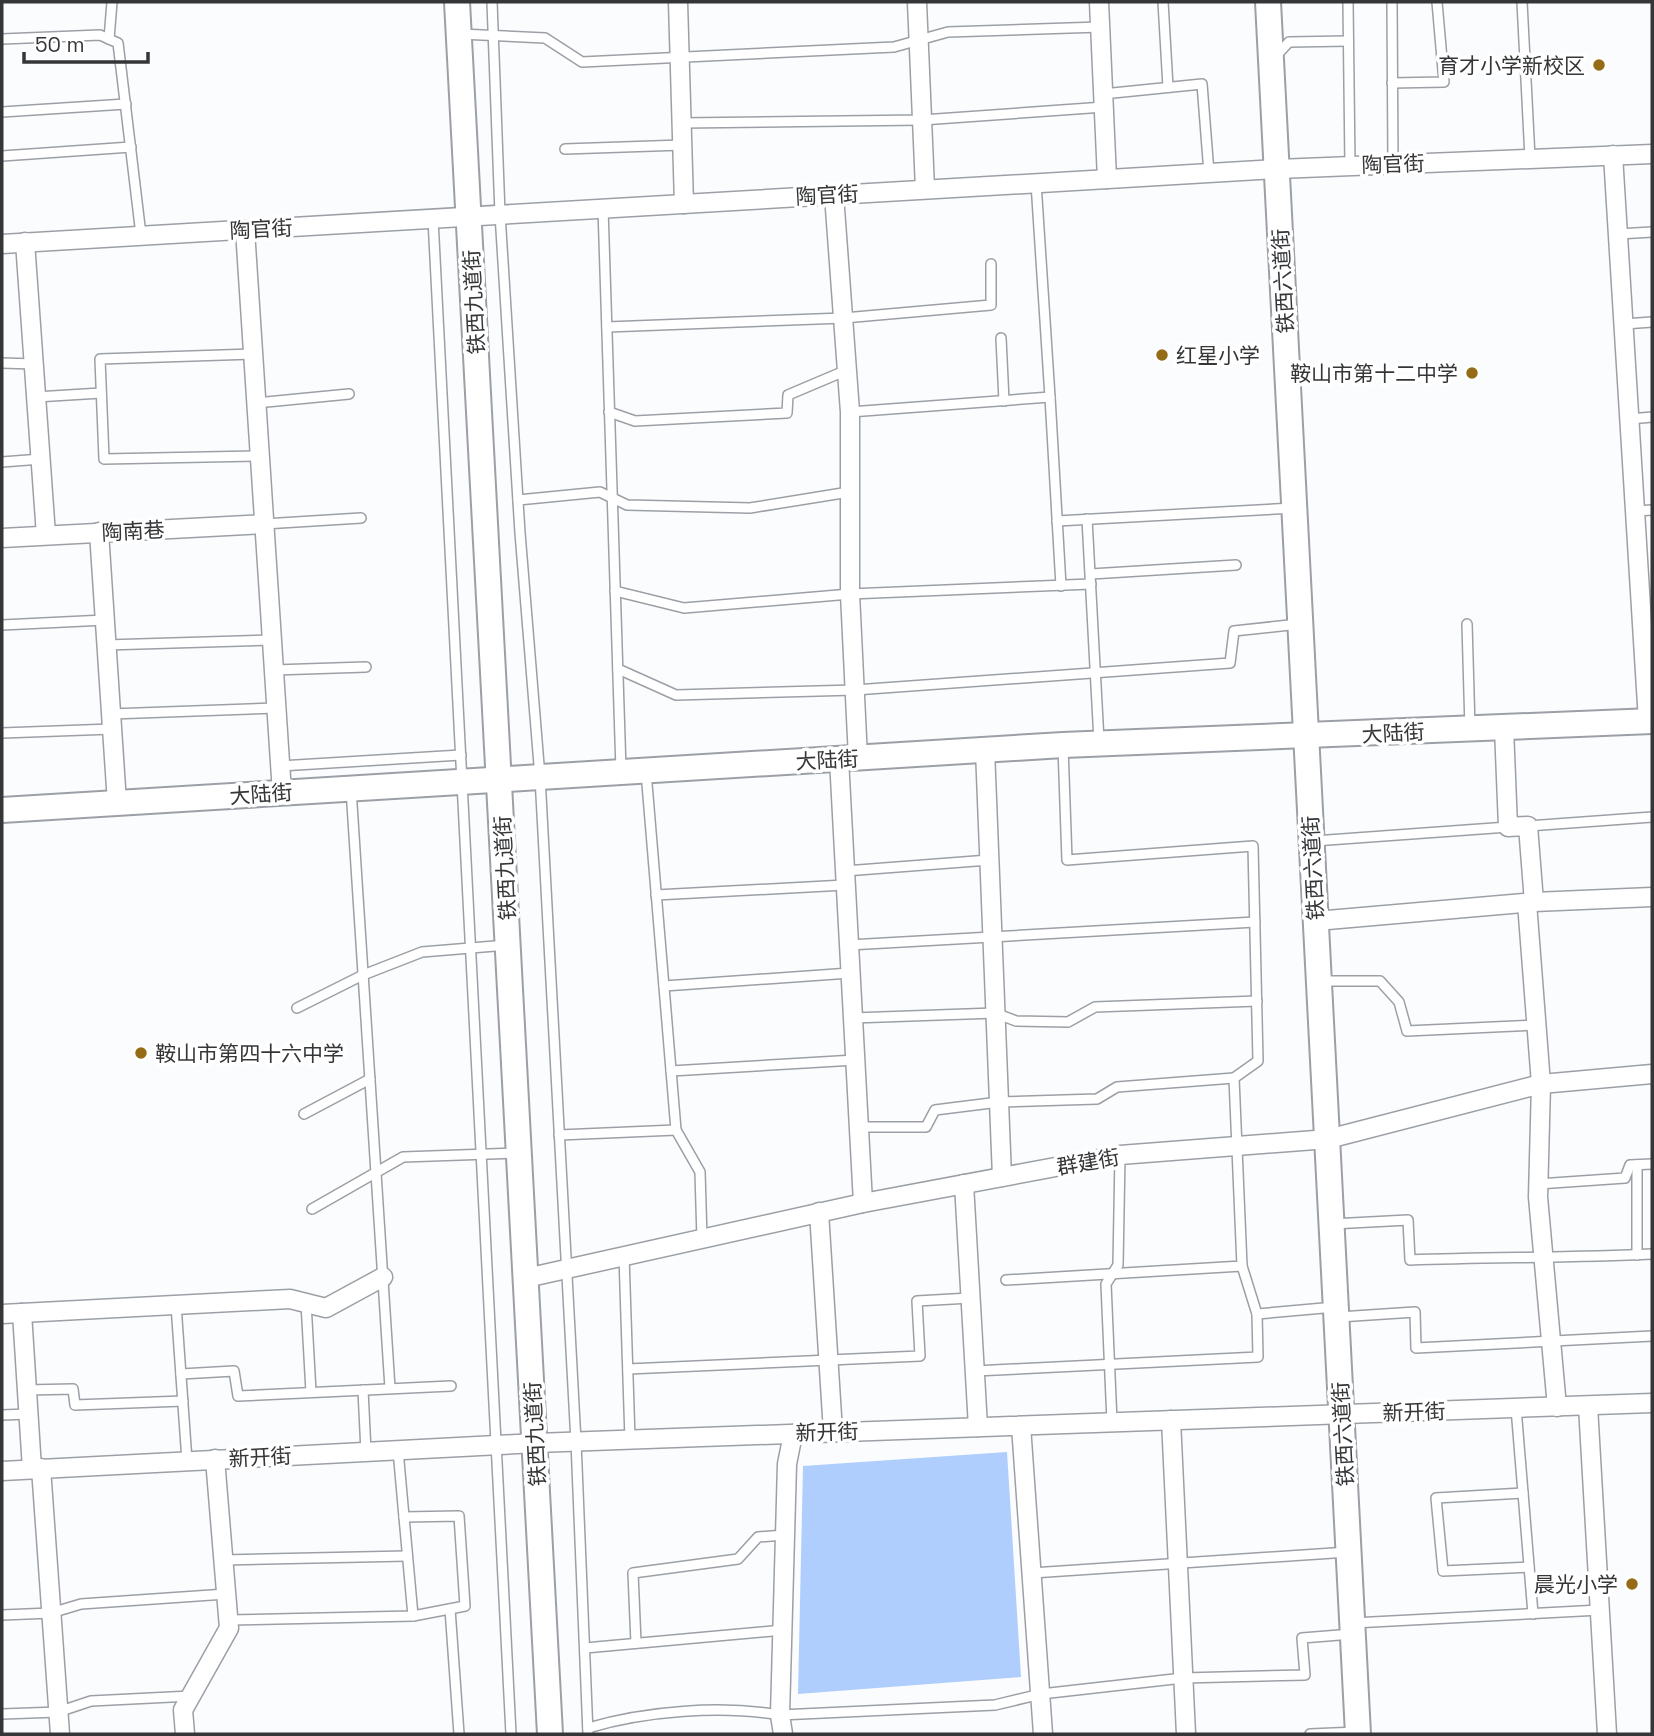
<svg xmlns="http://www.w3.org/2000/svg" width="1654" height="1736" viewBox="0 0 1654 1736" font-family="'Space Grotesk','Noto Sans SC',sans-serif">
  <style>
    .green { fill: #afcefd }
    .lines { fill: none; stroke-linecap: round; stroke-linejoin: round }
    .lane-casing { stroke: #9ca0a6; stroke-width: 12 }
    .street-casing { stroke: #9ca0a6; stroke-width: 21 }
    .secondary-casing { stroke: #9ca0a6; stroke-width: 28 }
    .lane { stroke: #fff; stroke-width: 9 }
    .street { stroke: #fff; stroke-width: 18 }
    .secondary { stroke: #fff; stroke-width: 24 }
    .poi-dot { fill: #956b16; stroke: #fff; stroke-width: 2.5 }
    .labels { text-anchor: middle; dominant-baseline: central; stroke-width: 7; stroke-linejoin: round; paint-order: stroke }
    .poi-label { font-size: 21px; fill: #353638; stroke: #fff; text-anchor: end }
    .street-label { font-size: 21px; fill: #353638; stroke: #fff }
  </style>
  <rect width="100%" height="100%" fill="#fafcfe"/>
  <polygon class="green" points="1007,1452 1021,1677 798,1694 803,1466"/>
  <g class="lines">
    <defs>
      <g id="lane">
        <polyline points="492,2 500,214 520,533 540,777 576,1442 588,1734"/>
        <polyline points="1163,2 1168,87"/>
        <polyline points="1348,2 1350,166"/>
        <polyline points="1392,2 1393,164"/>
        <polyline points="1522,2 1530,158"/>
        <polyline points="460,34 545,38 582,62 894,47 948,32 1100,27"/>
        <polyline points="2,39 100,35 118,43 141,235"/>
        <polyline points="109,39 112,2"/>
        <polyline points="1275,57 1289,42 1348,41"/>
        <polyline points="1392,83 1444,82 1437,2"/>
        <polyline points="1103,94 1202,84 1209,173"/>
        <polyline points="2,112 126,104"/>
        <polyline points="682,123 922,120 1104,107"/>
        <polyline points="565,149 682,145"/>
        <polyline points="2,156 131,147"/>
        <polyline points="1036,183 1050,397"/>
        <polyline points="603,208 621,770"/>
        <polyline points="433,219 511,1734"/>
        <polyline points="1618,234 1652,232"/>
        <polyline points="1624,324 1652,322"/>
        <polyline points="607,327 844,318 991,305 991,264"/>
        <polyline points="1001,338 1004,401"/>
        <polyline points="253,354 100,359 104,459 260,456"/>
        <polyline points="2,363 34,364"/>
        <polyline points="36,397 101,393"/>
        <polyline points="256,403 349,394"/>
        <polyline points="609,412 635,421 787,413 788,395 847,370"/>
        <polyline points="850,412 1050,397 1061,586"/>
        <polyline points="1630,419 1652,417"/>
        <polyline points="2,462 41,459"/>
        <polyline points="518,500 600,492 627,505 750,508 849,492"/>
        <polyline points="1636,511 1652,510"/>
        <polyline points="1087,519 1099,741"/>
        <polyline points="1057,521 1293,508"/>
        <polyline points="264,524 361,518"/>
        <polyline points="1091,574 1236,565"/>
        <polyline points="615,591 684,608 850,594 1091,584"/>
        <polyline points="1467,624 1470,728"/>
        <polyline points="2,625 105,620"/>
        <polyline points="106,645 272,640"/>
        <polyline points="618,669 676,695 855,690 1230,663 1234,631 1299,624"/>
        <polyline points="274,670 366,667"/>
        <polyline points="111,714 276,708"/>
        <polyline points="2,733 112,729"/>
        <polyline points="280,766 461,755"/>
        <polyline points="646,772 676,1130 700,1172 702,1239"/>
        <polyline points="351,789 390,1388"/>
        <polyline points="1528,826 1652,817"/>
        <polyline points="1314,841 1508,827"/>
        <polyline points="845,871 989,860"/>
        <polyline points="656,895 845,885"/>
        <polyline points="849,945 1255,922"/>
        <polyline points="1321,981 1380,981 1399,1002 1407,1031 1536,1025"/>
        <polyline points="664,986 850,973"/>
        <polyline points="297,1008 363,975 422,952 507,945"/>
        <polyline points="853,1018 995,1013 1016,1021 1068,1022 1095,1007 1257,1001"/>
        <polyline points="671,1071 855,1060"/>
        <polyline points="304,1114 370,1079"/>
        <polyline points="858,1127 926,1127 935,1110 999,1102 1097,1099 1117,1087 1234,1078"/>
        <polyline points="559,1135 676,1130"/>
        <polyline points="1637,1165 1637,1255"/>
        <polyline points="1538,1184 1625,1178 1630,1165 1652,1164"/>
        <polyline points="312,1209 403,1157 519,1153"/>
        <path d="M1332,1224l76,-4 2,40c81,-3 161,-2 242,-6"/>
        <polyline points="624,1256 630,1439"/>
        <polyline points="1006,1280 1242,1266 1234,1078 1258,1061 1253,846 1067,860 1063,747"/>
        <polyline points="306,1303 311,1392"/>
        <polyline points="176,1305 187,1461"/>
        <polyline points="1257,1314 1335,1307"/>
        <polyline points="1339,1317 1415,1312 1416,1348 1652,1336"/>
        <polyline points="628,1369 920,1356 917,1301 970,1298"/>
        <polyline points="975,1371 1258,1357 1257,1314 1242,1266"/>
        <polyline points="181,1374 234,1371 238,1396 451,1386"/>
        <polyline points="26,1390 73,1389 75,1405 183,1401"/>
        <polyline points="363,1390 366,1452"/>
        <polyline points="1516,1408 1533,1614"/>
        <polyline points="2,1415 28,1414"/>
        <polyline points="1112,1422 1106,1284 1118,1265 1120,1155"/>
        <polyline points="1523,1493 1436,1498 1443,1571 1529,1567"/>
        <polyline points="404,1517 413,1616"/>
        <polyline points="223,1560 407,1556"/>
        <polyline points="1032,1573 1348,1552"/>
        <polyline points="450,1609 459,1734"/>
        <polyline points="2,1615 51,1613 81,1604 226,1594"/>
        <polyline points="228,1620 413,1616 465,1606 459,1516 404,1517 398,1450"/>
        <polyline points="1353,1623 1600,1610"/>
        <polyline points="636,1643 633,1573 738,1559 758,1537 785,1535"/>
        <polyline points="585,1648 783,1630"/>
        <polyline points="2,1714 58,1712 91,1701 191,1696"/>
        <path d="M588,1728c57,-17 133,-23 192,-13l215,-10 46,-11 142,-16 122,-3 -3,-37 50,-4"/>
        <polyline points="1310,1734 1357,1732"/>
      </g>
      <g id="street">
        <polyline points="678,2 684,204"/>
        <polyline points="917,2 925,189"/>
        <polyline points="1099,2 1107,179"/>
        <polyline points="1613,155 1648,721"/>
        <polyline points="834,195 850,412 850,594 858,758"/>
        <polyline points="245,230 282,793"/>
        <polyline points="25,242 46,535"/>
        <polyline points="2,244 1278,169 1652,154"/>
        <polyline points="99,532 117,803"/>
        <polyline points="2,538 264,524"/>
        <polyline points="1504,728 1508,827 1528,826 1534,902"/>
        <polyline points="985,750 1002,1177"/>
        <polyline points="839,759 863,1203"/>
        <polyline points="1527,903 1541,1084 1538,1197 1557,1407"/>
        <polyline points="1316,921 1534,902 1652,897"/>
        <polyline points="964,1184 978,1427"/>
        <polyline points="819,1212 833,1432"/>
        <polyline points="526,1278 863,1203 1120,1155 1328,1139 1541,1084 1652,1074"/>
        <polyline points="22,1313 32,1469"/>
        <polyline points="2,1314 290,1299 326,1308 383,1277"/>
        <polyline points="1588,1406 1607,1734"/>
        <polyline points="1171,1420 1186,1734"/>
        <polyline points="1021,1426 1043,1734"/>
        <polyline points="41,1468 60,1734"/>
        <polyline points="2,1471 536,1443 1652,1403"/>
        <polyline points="185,1734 183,1710 229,1628 215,1459"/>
        <polyline points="783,1734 780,1715 787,1464 793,1434"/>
      </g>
      <g id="secondary">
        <polyline points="457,2 550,1734"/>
        <polyline points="1268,2 1358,1734"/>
        <polyline points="2,810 1063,745 1652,721"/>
      </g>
    </defs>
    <use href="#lane" class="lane-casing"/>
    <use href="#street" class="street-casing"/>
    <use href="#secondary" class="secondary-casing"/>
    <use href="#lane" class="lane"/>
    <use href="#street" class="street"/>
    <use href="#secondary" class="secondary"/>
  </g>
  <g class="poi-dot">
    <circle cx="1599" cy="65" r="7"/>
    <circle cx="1162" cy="355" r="7"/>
    <circle cx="1472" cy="373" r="7"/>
    <circle cx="141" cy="1053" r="7"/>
    <circle cx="1632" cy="1584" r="7"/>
  </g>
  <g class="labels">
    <g class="poi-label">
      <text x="1585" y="65">育才小学新校区</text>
      <text x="1176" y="355" text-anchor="start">红星小学</text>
      <text x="1458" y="373">鞍山市第十二中学</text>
      <text x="155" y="1053" text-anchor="start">鞍山市第四十六中学</text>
      <text x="1618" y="1584">晨光小学</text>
    </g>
    <g class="street-label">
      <text transform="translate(1393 164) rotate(-2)">陶官街</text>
      <text transform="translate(827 195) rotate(-3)">陶官街</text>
      <text transform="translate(261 229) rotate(-3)">陶官街</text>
      <text transform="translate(1283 281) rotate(-93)">铁西六道街</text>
      <text transform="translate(474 302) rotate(-93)">铁西九道街</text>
      <text transform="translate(133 531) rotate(-3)">陶南巷</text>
      <text transform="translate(1393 733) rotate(-3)">大陆街</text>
      <text transform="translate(827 760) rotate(-3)">大陆街</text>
      <text transform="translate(261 794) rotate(-4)">大陆街</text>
      <text transform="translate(505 868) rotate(-93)">铁西九道街</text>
      <text transform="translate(1313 868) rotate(-93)">铁西六道街</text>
      <text transform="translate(1088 1162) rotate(-10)">群建街</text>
      <text transform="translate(1414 1412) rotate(-2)">新开街</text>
      <text transform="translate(827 1432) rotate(-2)">新开街</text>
      <text transform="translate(535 1434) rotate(-93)">铁西九道街</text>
      <text transform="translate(1343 1434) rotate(-93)">铁西六道街</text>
      <text transform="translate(260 1457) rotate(-3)">新开街</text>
    </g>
  </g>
  <rect width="1654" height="1736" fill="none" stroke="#353638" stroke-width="7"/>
  <path d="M24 52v10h124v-10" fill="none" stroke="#353638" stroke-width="3.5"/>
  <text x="35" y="52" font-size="21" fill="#353638" stroke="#ffffff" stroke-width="5" paint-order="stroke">50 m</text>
</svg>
